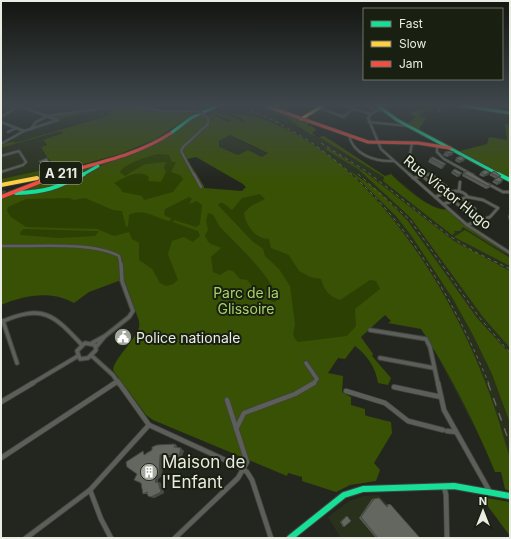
<svg xmlns="http://www.w3.org/2000/svg" width="511" height="539" viewBox="0 0 511 539" font-family="Inter,sans-serif">
  <style>
    .built { fill: #29311d }
    .green { fill: #395104; fill-rule: evenodd }
    .water { fill: #2d4003 }
    .lines { fill: none; stroke-linecap: round; stroke-linejoin: round }
    .highway-tunnel { stroke: #41443b; stroke-width: 5; stroke-dasharray: 5 2.5; stroke-linecap: butt }
    .street-far3-casing { stroke: #40433c; stroke-width: 3.5 }
    .street-far2-casing { stroke: #40433c; stroke-width: 4 }
    .street-far1-casing { stroke: #40433c; stroke-width: 5.5 }
    .street-casing { stroke: #40433c; stroke-width: 6 }
    .fast-far2-casing { stroke: #40433c; stroke-width: 4.5 }
    .fast-far1-casing { stroke: #40433c; stroke-width: 5.5 }
    .fast-casing { stroke: #40433c; stroke-width: 8 }
    .slow-far1-casing { stroke: #40433c; stroke-width: 4.5 }
    .slow-casing { stroke: #40433c; stroke-width: 5.5 }
    .jam-far1-casing { stroke: #40433c; stroke-width: 4.5 }
    .jam-casing { stroke: #40433c; stroke-width: 5.5 }
    .street-far3 { stroke: #5c5f59; stroke-width: 2 }
    .street-far2 { stroke: #5c5f59; stroke-width: 2.5 }
    .street-far1 { stroke: #5c5f59; stroke-width: 3.5 }
    .street { stroke: #5c5f59; stroke-width: 4.5 }
    .fast-far2 { stroke: #16e098; stroke-width: 3 }
    .fast-far1 { stroke: #16e098; stroke-width: 4 }
    .fast { stroke: #16e098; stroke-width: 6 }
    .slow-far1 { stroke: #ffcf43; stroke-width: 3 }
    .slow { stroke: #ffcf43; stroke-width: 4 }
    .jam-far1 { stroke: #f24e42; stroke-width: 3 }
    .jam { stroke: #f24e42; stroke-width: 4 }
    .rail-far1 { stroke: #62645e; stroke-width: 1; stroke-dasharray: 3.5 3.5; stroke-linecap: butt }
    .rail { stroke: #62645e; stroke-width: 1.5; stroke-dasharray: 8 8; stroke-linecap: butt }
    .street-bridge-casing { stroke: #40433c; stroke-width: 3.5; stroke-linecap: butt }
    .street-bridge { stroke: #5c5f59; stroke-width: 2 }
    .wall { fill: #565953 }
    .shaded-wall { fill: #464843 }
    .building { fill: #646760; stroke: #464843 }
    .labels { text-anchor: middle; dominant-baseline: central; stroke-width: 4; stroke-linejoin: round; paint-order: stroke }
    .shield { fill: #1a2011; stroke: #aaafa3; stroke-width: 1 }
    .shield-label { font-size: 13px; font-weight: bold; fill: #e8ece2 }
    .street-label { font-size: 14px; fill: #e8ece2; stroke: #1a2011 }
    .park-label { font-size: 14px; fill: #a7d264; stroke: #1a2011 }
    .poi-label { font-size: 14px; fill: #e8ece2; stroke: #1a2011; text-anchor: start }
    .near-poi-label { font-size: 17px; fill: #e8ece2; stroke: #1a2011; text-anchor: start }
  </style>
  <rect width="100%" height="100%" fill="#23261e"/>
  <g class="built">
    <polygon points="20,105 127,105 104,108 112,116 15,143 11,138 57,121"/>
    <polygon points="135,105 260,105 300,120 312,133 327,142 331,140 385,176 391,174 425,202 443,210 447,209 467,227 510,254 510,491 505,489 501,472 495,472 482,442 432,346 421,329 303,171 205,113 181,108 149,108"/>
    <polygon points="61,131 63,133 43,140 57,167 1,179 1,148"/>
    <polygon points="230,135 253,147 269,152 263,157 248,150 238,155 219,147 219,141"/>
    <polygon points="379,495 417,538 341,538 328,517 349,501 364,496"/>
  </g>
  <g class="green">
    <polygon points="128,106 159,111 197,112 154,140 120,154 34,178 1,184 1,179 57,167 47,157 41,147 47,145 43,140 63,133 61,131 1,148 1,145 14,141 15,143 111,115 105,109 58,119 51,116 104,108"/>
    <polygon points="261,106 262,106 308,122 308,126 312,126 316,130 312,133 316,136 310,134 283,115"/>
    <polygon points="421,109 438,113 438,109 449,111 442,110 440,113 422,111 419,117 426,118 419,129 460,151 487,144 489,137 507,140 505,124 510,124 510,179 406,125 416,117 409,113"/>
    <path d="M214,112l22,6 9,6 -4,-7 -11,-3c24,0 48,10 69,22 95,53 171,187 201,289 3,12 8,24 10,35 1,10 0,21 0,31l-5,-2 -4,-17h-6c-20,-49 -45,-99 -74,-143l-33,-6 3,-2 -6,-6 -24,22 12,17 -1,2 19,22 -3,7 -10,-2c-2,-15 -11,-28 -23,-37l-10,13 -7,-1 -10,15 15,3 -1,16 9,5v8l14,4v6l2,1 24,6 1,11 -18,30 6,7 -4,11 -26,4 -14,7 -34,-11v-4l-14,-4 -1,3 -134,-56 -7,-5 -33,-45c1,-11 20,-28 25,-40 2,-3 1,-6 1,-9l-15,-42 -35,13 -15,11c-22,-13 -50,-8 -73,2v-107l52,-21 45,-12 -33,19 -17,6 -32,4 34,-3 17,-6 35,-20 48,-19 51,-32 9,5 -3,-4 6,-1 14,8 5,-2 -20,-7zM230,135l38,18 -6,4 -14,-7 -10,5 -19,-8v-6zM196,157l47,27 3,3 -4,4 -38,-3v-2l-17,-27z"/>
    <path d="M324,136l61,40 6,-2c9,10 42,39 56,35l13,13 50,34 -47,-29 -3,4h-6l1,2 -3,2 -69,-54 1,-4 -65,-40z"/>
    <polygon points="328,148 365,172 454,241 510,271 510,348 483,317 411,218 358,169 325,149"/>
    <polygon points="349,170 377,190 407,220 477,318 510,354 510,423 492,374 473,335 453,299 411,235 396,216"/>
    <polygon points="465,230 510,258 510,266 454,237"/>
    <polygon points="481,497 510,502 510,536"/>
  </g>
  <g class="water">
    <path d="M158,154l11,1 3,7h4l-5,10 9,3 3,4 -10,13 -29,8 -2,-4 -20,-4 -1,-3 -7,-6c10,-5 24,-15 35,-6l-1,4 13,1 5,-10 -2,-4 2,-6 -21,2 -20,12 -5,-4c2,-7 31,-17 38,-18z"/>
    <path d="M260,194l5,5 -14,7 -7,7c1,9 9,23 19,25 2,1 4,0 6,1l2,9 18,7 10,16 11,6 11,2c3,10 7,17 19,21l30,-20 6,1 4,8 -25,20 1,17 -9,10 -49,6 -3,-3 -2,-5 2,-10 -5,-38 -11,-17 -14,-13 -2,-7 -11,-8 -34,-36 2,-2h3l9,7 10,-12z"/>
    <path d="M189,197l3,2 -3,5 8,-3 5,4 -2,19 -4,3 -22,-7 -1,2 25,9 2,5 -7,6 -9,-5 -12,4 -4,13 10,26 -5,4 -7,2 -6,-3 -8,-14 -13,-9v-17l-7,-4 -3,-7 -15,4 -17,-7 -71,-2 -15,-10 -4,-6 1,-4 18,-8 43,-1 5,2 11,-2 28,12 9,1 4,16 2,-1 1,-11c13,-8 27,3 40,6l3,-2 -8,-4 1,-6z"/>
    <path d="M208,213l4,1c4,4 5,9 8,13 12,13 61,57 56,75h-4l-6,-10 -11,-3 -8,-9 -7,-1 -7,-8 -5,-1 -8,5 -7,-3 -2,-15 10,-9c-7,-4 -13,-2 -16,-13l3,-5 -2,-9z"/>
    <polygon points="24,229 93,231 99,231 95,236 59,238 20,235 21,231"/>
  </g>
  <g class="lines">
    <polyline class="highway-tunnel" points="1,193 13,193"/>
    <defs>
      <g id="street-far3">
        <polyline points="312,105 344,117"/>
        <polyline points="341,105 371,114"/>
        <polyline points="366,105 376,111"/>
        <polyline points="273,109 279,105"/>
        <polyline points="381,109 371,114 368,118 381,149 410,175"/>
        <polyline points="344,116 353,109"/>
        <polyline points="1,117 20,105"/>
        <polyline points="1,122 24,131"/>
        <polyline points="369,122 408,126"/>
        <polyline points="31,129 36,122 48,116 110,107 131,106 162,111 196,111"/>
        <polyline points="8,132 16,128"/>
        <path d="M349,135c4,20 27,27 45,26"/>
        <polyline points="1,144 24,131 58,120 19,106"/>
        <polyline points="437,146 437,152 444,159 473,175"/>
        <polyline points="1,156 19,151 26,162 23,165 1,172"/>
        <polyline points="409,160 412,143"/>
        <polyline points="194,175 181,151 183,147 208,124 208,118 203,114"/>
        <polyline points="428,175 432,175"/>
      </g>
      <g id="street-far2">
        <polyline points="194,174 201,187"/>
        <polyline points="409,174 467,225 510,253"/>
        <polyline points="471,174 473,175"/>
        <polyline points="422,176 445,194"/>
        <polyline points="413,178 431,174 452,192"/>
        <polyline points="488,184 503,192 510,192"/>
        <polyline points="459,191 460,182"/>
        <path d="M435,197c11,-4 24,-11 33,0l-25,7"/>
        <polyline points="464,200 475,209"/>
        <polyline points="454,201 477,221"/>
        <polyline points="510,216 510,218"/>
        <polyline points="467,225 490,217 498,208 483,200 468,197"/>
        <path d="M1,246c32,1 91,-5 118,10l2,9"/>
      </g>
      <g id="street-far1">
        <polyline points="3,321 17,363"/>
        <path d="M1,322c42,-18 52,-8 81,23"/>
        <polyline points="370,330 426,339 430,347 438,384"/>
        <polyline points="105,336 129,317 133,311 122,281 121,264"/>
        <polygon points="85,343 95,345 96,350 88,358 80,359 77,351"/>
        <polyline points="92,343 105,336 96,347"/>
        <polyline points="92,356 113,375 119,384"/>
        <polyline points="380,358 434,368"/>
        <polyline points="306,363 317,379 313,384"/>
        <polyline points="31,384 78,356"/>
        <polyline points="113,384 118,381"/>
      </g>
      <g id="street">
        <polyline points="119,383 149,425 234,464 247,472 252,480 271,538"/>
        <polyline points="438,383 444,410 490,492"/>
        <polyline points="394,387 441,397"/>
        <polyline points="346,391 385,403 408,421 443,430"/>
        <polyline points="1,402 33,383"/>
        <polyline points="236,429 244,413 295,394 314,383"/>
        <polyline points="447,431 456,432"/>
        <polyline points="1,458 115,383"/>
        <polyline points="444,486 446,495 447,538"/>
        <polyline points="90,490 101,519 111,538"/>
        <polyline points="26,538 90,490 149,425"/>
        <polyline points="175,538 238,478 247,462 227,400"/>
      </g>
      <g id="fast-far2">
        <polyline points="377,105 397,120 500,175"/>
        <polyline points="459,105 510,113"/>
        <polyline points="171,133 191,118 219,105"/>
        <polyline points="82,175 98,166"/>
      </g>
      <g id="fast-far1">
        <polyline points="498,174 510,180"/>
        <path d="M16,193c31,-1 40,-5 68,-19"/>
      </g>
      <polyline id="fast" points="290,538 344,495 363,489 454,486 510,496"/>
      <polyline id="slow-far1" points="301,119 324,105"/>
      <polyline id="slow" points="1,185 37,178"/>
      <g id="jam-far1">
        <polyline points="263,105 368,142 418,143 450,148"/>
        <path d="M56,175c40,-12 80,-19 115,-42"/>
      </g>
      <polyline id="jam" points="1,197 60,174"/>
    </defs>
    <use href="#street-far3" class="street-far3-casing"/>
    <use href="#street-far2" class="street-far2-casing"/>
    <use href="#street-far1" class="street-far1-casing"/>
    <use href="#street" class="street-casing"/>
    <use href="#fast-far2" class="fast-far2-casing"/>
    <use href="#fast-far1" class="fast-far1-casing"/>
    <use href="#fast" class="fast-casing"/>
    <use href="#slow-far1" class="slow-far1-casing"/>
    <use href="#slow" class="slow-casing"/>
    <use href="#jam-far1" class="jam-far1-casing"/>
    <use href="#jam" class="jam-casing"/>
    <use href="#street-far3" class="street-far3"/>
    <use href="#street-far2" class="street-far2"/>
    <use href="#street-far1" class="street-far1"/>
    <use href="#street" class="street"/>
    <use href="#fast-far2" class="fast-far2"/>
    <use href="#fast-far1" class="fast-far1"/>
    <use href="#fast" class="fast"/>
    <use href="#slow-far1" class="slow-far1"/>
    <use href="#slow" class="slow"/>
    <use href="#jam-far1" class="jam-far1"/>
    <use href="#jam" class="jam"/>
    <g class="rail-far1">
      <polyline points="226,105 241,110"/>
      <polyline points="237,105 279,123"/>
      <path d="M275,121c15,9 31,17 44,27 81,58 132,145 170,236"/>
      <polyline points="321,143 366,171 448,235 473,251 510,269"/>
      <polyline points="358,174 410,220 479,317 510,353"/>
    </g>
    <polyline class="rail" points="488,383 510,444"/>
    <defs>
      <polyline id="street-bridge" points="196,111 203,114"/>
    </defs>
    <use href="#street-bridge" class="street-bridge-casing"/>
    <use href="#street-bridge" class="street-bridge"/>
  </g>
  <g class="wall">
    <polygon points="445,152 454,152 452,155 447,157 443,155"/>
    <polygon points="430,158 446,164 443,168 441,169 428,162"/>
    <polygon points="456,158 464,161 459,163 455,161"/>
    <polygon points="452,171 460,176 457,177 451,173"/>
    <polygon points="494,171 499,178 503,180 501,183 497,185 492,182 494,180 496,179 489,175 491,173"/>
    <polygon points="481,172 490,172 488,175 483,177 479,175"/>
    <polygon points="463,173 491,185 489,188 486,189 462,176"/>
    <polygon points="175,444 177,446 177,447 184,451 181,458 163,457 162,476 158,479 158,482 161,483 164,493 154,498 151,497 147,494 143,494 146,453 152,450"/>
    <polygon points="379,498 386,506 388,504 390,504 420,538 376,538 359,518 372,499"/>
    <polygon points="346,516 347,516 344,527 343,527 340,522"/>
  </g>
  <g class="shaded-wall">
    <polygon points="454,152 452,155 447,157 449,154"/>
    <polygon points="465,159 464,161 459,163 460,161"/>
    <polygon points="49,162 51,166 43,169 41,165"/>
    <polygon points="446,164 443,168 441,169 443,165"/>
    <polygon points="490,172 488,175 483,177 485,175"/>
    <polygon points="462,173 460,176 457,177 459,175"/>
    <polygon points="503,180 501,183 497,185 499,182"/>
    <polygon points="181,448 184,451 181,458 179,456"/>
    <polygon points="160,455 163,457 162,476 158,479 158,482 161,483 164,493 154,498 151,497 156,483 154,477"/>
  </g>
  <g class="building">
    <polygon points="448,151 454,152 449,154 445,152"/>
    <polygon points="461,156 465,159 460,161 456,158"/>
    <polygon points="433,157 446,164 443,165 430,158"/>
    <polygon points="47,158 49,162 41,165 39,161"/>
    <polygon points="455,169 462,173 459,175 452,171"/>
    <polygon points="485,170 490,172 485,175 481,172"/>
    <polygon points="468,171 491,185 488,186 463,173"/>
    <polygon points="494,171 501,176 499,177 491,173"/>
    <polygon points="499,177 503,180 499,182 494,180"/>
    <polygon points="175,444 174,447 181,448 179,456 160,455 159,475 154,477 156,483 158,482 161,492 151,497 148,496 147,492 143,494 141,483 134,480 137,474 127,467 126,462 143,451 144,455 152,450 152,447 157,445"/>
    <polygon points="379,498 387,507 390,504 420,538 378,538 361,517 374,499"/>
    <polygon points="347,516 351,521 344,527 341,522"/>
  </g>
  <linearGradient id="sky" x2="0" y2="1"><stop stop-color="#131510"/><stop offset="0.58" stop-color="#3f474c"/><stop offset="1" stop-color="#3f474c" stop-opacity="0"/></linearGradient>
  <rect width="511" height="181" fill="url(#sky)"/>
  <defs>
    <symbol id="civic-disc" viewBox="-11 -11 22 22"><circle r="9.5" fill="#a3a79d" stroke="#1a2011"/><path d="M-.6-6.5H3V-4.5H.6V-3L4-1V1h2V6H-6V1h2V-1L-.6-3ZM-1.2 2.5V6h2.4V2.5Z" fill="#fff"/></symbol>
    <symbol id="building-disc" viewBox="-11 -11 22 22"><circle r="9.5" fill="#a3a79d" stroke="#1a2011"/><path d="M-4-6H4V6H1V3H-1V6H-4ZM-2.5-4.3h1.7v1.8h-1.7ZM.8-4.3h1.7v1.8H.8ZM-2.5-1h1.7V.8h-1.7ZM.8-1h1.7V.8H.8Z" fill="#fff"/></symbol>
  </defs>
  <g fill-rule="evenodd">
    <use href="#civic-disc" x="113" y="327" width="20" height="20"/>
    <use href="#building-disc" x="139" y="462" width="20" height="20"/>
  </g>
  <g class="labels">
    <rect class="shield" x="40" y="162" width="42" height="22" rx="3"/>
    <g class="shield-label">
      <text x="61" y="173">A 211</text>
    </g>
    <g class="street-label">
      <text transform="translate(448 192) rotate(39)">Rue Victor Hugo</text>
    </g>
    <g class="park-label">
      <text x="246" y="292">Parc de la<tspan x="246" dy="16">Glissoire</tspan></text>
    </g>
    <g class="poi-label">
      <text x="136" y="337">Police nationale</text>
    </g>
    <g class="near-poi-label">
      <text x="162" y="462">Maison de<tspan x="162" dy="20">l'Enfant</tspan></text>
    </g>
  </g>
  <rect width="511" height="539" fill="none" stroke="#e8ece2" stroke-width="4"/>
  <rect x="363" y="8" width="140" height="72" fill="#1a2011" stroke="#6c7265"/>
  <rect x="371" y="21" width="20" height="6" fill="#16e098" stroke="#6c7265"/>
  <text x="399" y="28" font-size="12" fill="#e8ece2">Fast</text>
  <rect x="371" y="41" width="20" height="6" fill="#ffcf43" stroke="#6c7265"/>
  <text x="399" y="48" font-size="12" fill="#e8ece2">Slow</text>
  <rect x="371" y="61" width="20" height="6" fill="#f24e42" stroke="#6c7265"/>
  <text x="399" y="68" font-size="12" fill="#e8ece2">Jam</text>
  <g transform="translate(483 511)" stroke="#1a2011" stroke-width="3" paint-order="stroke">
  <path d="M0-3L7 15L0 10L-7 15Z" fill="#e8ece2"/>
  <text y="-6" font-size="11" font-weight="bold" text-anchor="middle" fill="#e8ece2">N</text>
  </g>
</svg>
